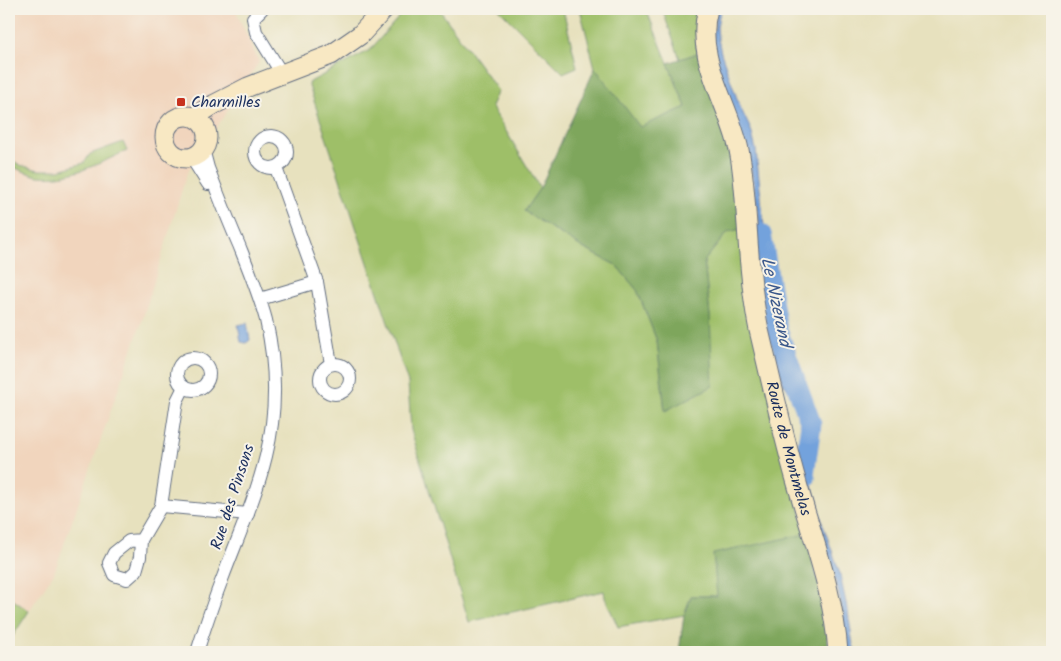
<svg xmlns="http://www.w3.org/2000/svg" width="1061" height="661" viewBox="0 0 1061 661" font-family="Kalam,sans-serif">
  <style>
    .built { fill: #f1d5bd }
    .green { fill: #9ebf68; stroke: #5c7763 }
    .forest { fill: #7ea65c; stroke: #4c6a5d }
    .water { fill: #73a2dc; stroke: #47689d }
    .lines { fill: none; stroke-linecap: round; stroke-linejoin: round }
    .river { stroke: #73a2dc; stroke-width: 21 }
    .street-casing { stroke: #626d80; stroke-width: 14 }
    .secondary-casing { stroke: #626d80; stroke-width: 21 }
    .street { stroke: #fff; stroke-width: 12 }
    .secondary { stroke: #f8e8c3; stroke-width: 19 }
    .poi-dot { fill: #c8321e; stroke: #f7f3e8; stroke-width: 2 }
    .labels { text-anchor: middle; dominant-baseline: central; stroke-width: 4; stroke-linejoin: round; paint-order: stroke }
    .poi-label { font-size: 16px; fill: #1b2f5e; stroke: #f7f3e8; text-anchor: start }
    .street-label { font-size: 16px; fill: #1b2f5e; stroke: #f7f3e8 }
    .water-label { font-size: 18px; font-style: italic; fill: #3a578a; stroke: #f7f3e8 }
  </style>
  <rect width="100%" height="100%" fill="#f7f3e8"/>
  <filter id="ink" filterUnits="userSpaceOnUse"><feTurbulence type="fractalNoise" baseFrequency=".02" numOctaves="2"/><feDisplacementMap in="SourceGraphic" scale="10" xChannelSelector="R" yChannelSelector="G"/><feConvolveMatrix kernelMatrix="1 2 1 2 8 2 1 2 1" color-interpolation-filters="sRGB"/></filter>
  <filter id="wash" filterUnits="userSpaceOnUse"><feTurbulence type="fractalNoise" baseFrequency=".0096" numOctaves="4" result="noise"/><feDisplacementMap in="SourceGraphic" scale="20" xChannelSelector="R" yChannelSelector="G"/><feGaussianBlur stdDeviation="1.12" result="paint"/><feColorMatrix in="noise" values="0 0 0 0 0 0 0 0 0 0 0 0 0 0 0 0 0 1.4 0 .05"/><feComposite in="paint" operator="in"/></filter>
  <g filter="url(#wash)">
    <rect width="100%" height="100%" fill="#e7e1be"/>
    <polygon class="built" points="9,9 235,9 259,62 187,173 142,321 54,573 29,611 9,597"/>
    <g class="green">
      <polygon points="411,9 439,9 498,91 491,106 540,188 524,211 583,248 616,265 637,290 657,341 665,411 710,316 704,261 728,232 741,229 805,534 717,596 691,596 684,615 618,627 605,598 604,591 469,622 411,430 408,383 308,83 370,50 404,11"/>
      <polygon points="499,9 563,9 577,67 563,73"/>
      <polygon points="580,9 646,9 686,107 640,128 595,68"/>
      <path d="M662,9h36c-4,14 -3,30 0,44l-18,6z"/>
      <path d="M123,142l4,9c-28,12 -57,29 -89,25 -10,-2 -20,-7 -29,-11v-7l11,7 19,5h20l25,-7 6,-9z"/>
      <polygon points="9,597 29,611 9,642"/>
    </g>
    <g class="forest">
      <polygon points="698,53 731,154 741,229 728,232 704,261 710,316 713,386 665,411 657,341 637,290 616,265 583,248 524,211 540,188 582,97 595,68 640,127 686,107 668,63"/>
      <path d="M805,534c11,39 24,78 23,118h-149l5,-37 7,-19h26l-4,-42z"/>
    </g>
    <g class="water">
      <polygon points="716,9 722,9 719,16 717,27 718,39 721,53 740,107 751,130 756,150 765,236 771,268 769,286 778,315 782,356 787,375 811,409 817,427 817,443 815,452 809,467 809,476 823,525 839,571 848,612 853,645 856,652 845,652 843,612 836,583 802,471 810,439 809,429 801,407 783,383 779,369 777,357 775,319 764,291 766,264 761,247 758,211 751,169 712,49"/>
      <polygon points="247,323 250,340 246,343 241,342 238,325"/>
    </g>
    <g class="lines">
      <polyline class="river" points="761,234 777,330 811,424 804,474 805,478"/>
    </g>
  </g>
  <g filter="url(#ink)">
    <g class="lines">
      <defs>
        <g id="street">
          <polyline points="262,9 253,18 256,32 282,74"/>
          <circle cx="271" cy="152" r="16"/>
          <polyline points="191,157 208,184"/>
          <polyline points="276,168 317,282"/>
          <polyline points="260,299 317,282 331,364"/>
          <circle cx="193" cy="374" r="16"/>
          <circle cx="335" cy="379" r="15"/>
          <polyline points="161,506 248,514"/>
          <polyline points="141,540 129,541 114,553 109,563 114,575 127,579 136,571 140,557 141,540 161,506 177,401 184,387"/>
          <path d="M197,652c8,-25 16,-50 26,-75 15,-40 33,-80 43,-121 11,-44 10,-92 0,-136 -7,-26 -17,-50 -27,-75 -11,-25 -21,-51 -31,-77l-5,-19"/>
        </g>
        <g id="secondary">
          <path id="s1" d="M708,9c-14,49 21,94 31,141 5,25 6,50 8,75 2,35 5,71 12,105 12,50 23,101 37,150 16,57 38,113 42,172"/>
          <circle cx="186" cy="137" r="21"/>
          <polyline points="194,117 215,104 248,87 331,55 360,35 384,9"/>
        </g>
      </defs>
      <use href="#street" class="street-casing"/>
      <use href="#secondary" class="secondary-casing"/>
      <use href="#street" class="street"/>
      <use href="#secondary" class="secondary"/>
    </g>
  </g>
  <rect class="poi-dot" x="176" y="97" width="10" height="10" rx="2.5"/>
  <g class="labels">
    <g class="poi-label">
      <text x="191" y="102">Charmilles</text>
    </g>
    <g class="street-label">
      <text stroke="none"><textPath href="#s1" startOffset="450">Route de Montmelas</textPath></text>
      <text transform="translate(233 497) rotate(-72)">Rue des Pinsons</text>
    </g>
    <g class="water-label">
      <text transform="translate(775 302) rotate(78)">Le Nizerand</text>
    </g>
  </g>
  <rect width="1061" height="661" fill="none" stroke="#f7f3e8" stroke-width="30"/>
</svg>
